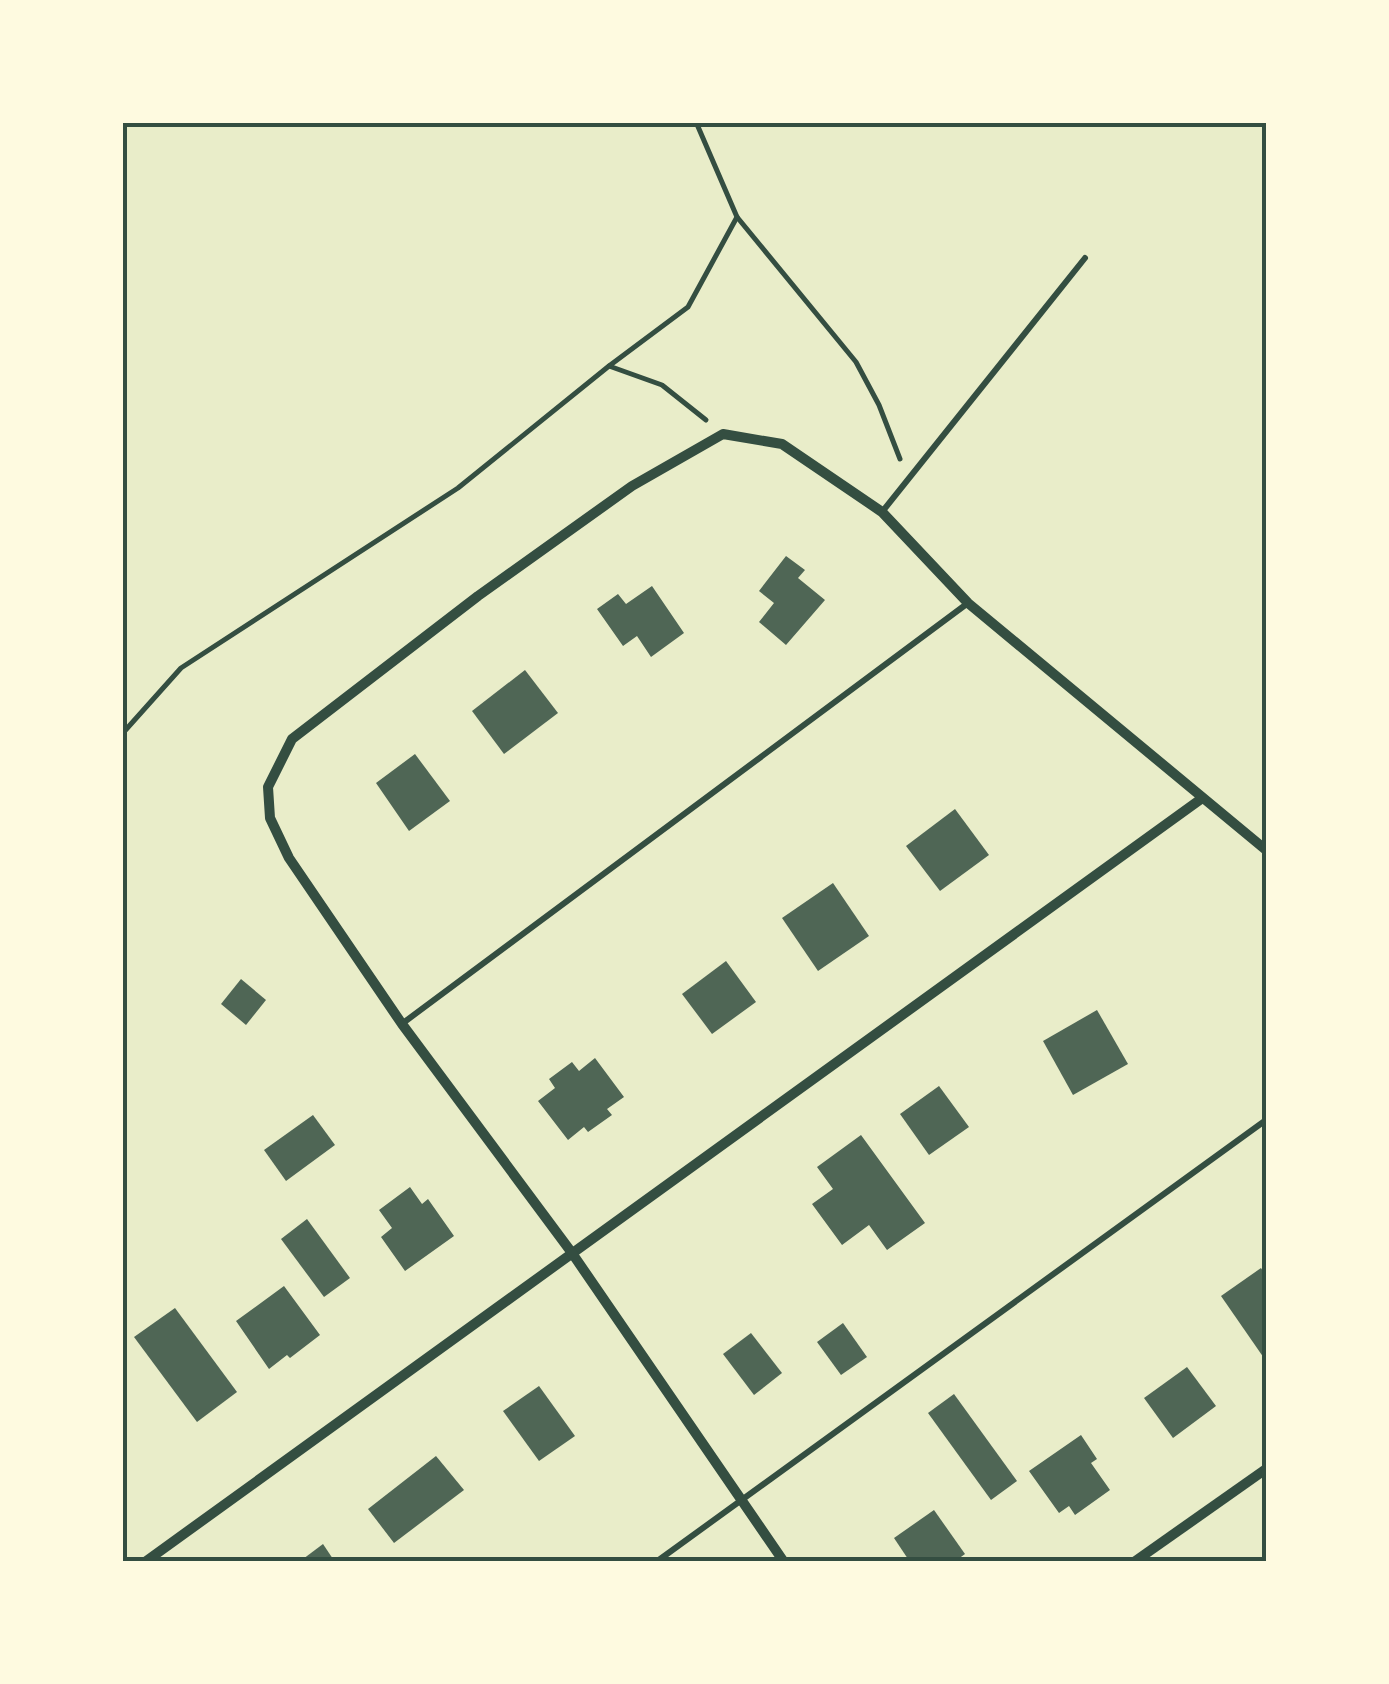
<svg xmlns="http://www.w3.org/2000/svg" width="1389" height="1684" viewBox="0 0 1389 1684" font-family="'DM Sans',sans-serif">
  <style>
    .building { fill: #4f6655 }
    .lines { fill: none; stroke-linecap: round; stroke-linejoin: round }
    .path { stroke: #344e41; stroke-width: 5 }
    .service { stroke: #344e41; stroke-width: 6 }
    .minor { stroke: #344e41; stroke-width: 10 }
    .neatline { fill: none; stroke: #344e41; stroke-width: 4 }
  </style>
  <rect width="100%" height="100%" fill="#e9edc9"/>
  <g class="building">
    <polygon points="786,556 805,570 798,578 825,600 786,645 759,622 774,603 759,591"/>
    <polygon points="652,586 684,633 651,657 637,636 623,646 597,609 618,594 626,604"/>
    <polygon points="525,670 558,713 504,754 472,711"/>
    <polygon points="415,754 450,801 409,831 376,783"/>
    <polygon points="955,809 989,855 940,891 906,846"/>
    <polygon points="833,883 869,936 818,971 782,918"/>
    <polygon points="726,961 756,1002 712,1034 682,994"/>
    <polygon points="241,979 266,1000 246,1025 221,1004"/>
    <polygon points="1097,1010 1128,1064 1073,1095 1043,1041"/>
    <polygon points="595,1058 624,1097 607,1109 612,1115 588,1132 584,1127 568,1140 538,1101 555,1088 549,1079 572,1062 579,1071"/>
    <polygon points="939,1086 969,1127 929,1155 900,1114"/>
    <polygon points="313,1115 335,1145 286,1181 264,1150"/>
    <polygon points="861,1135 925,1223 887,1250 869,1225 842,1245 812,1204 833,1189 817,1167"/>
    <polygon points="410,1187 422,1204 428,1199 454,1236 405,1271 381,1237 392,1228 379,1210"/>
    <polygon points="307,1219 350,1278 324,1297 281,1239"/>
    <polygon points="1261,1268 1266,1276 1266,1361 1221,1296"/>
    <polygon points="284,1286 320,1335 290,1358 287,1355 269,1369 236,1321"/>
    <polygon points="175,1308 237,1392 197,1422 134,1337"/>
    <polygon points="843,1323 867,1357 841,1375 817,1342"/>
    <polygon points="751,1333 782,1373 754,1395 723,1354"/>
    <polygon points="1187,1367 1216,1406 1173,1438 1144,1398"/>
    <polygon points="539,1386 575,1436 539,1461 503,1411"/>
    <polygon points="954,1394 1017,1481 991,1500 928,1413"/>
    <polygon points="1081,1435 1097,1459 1091,1463 1110,1490 1075,1515 1069,1506 1059,1513 1029,1471"/>
    <polygon points="436,1456 464,1490 394,1543 368,1509"/>
    <polygon points="934,1510 965,1554 954,1562 910,1562 894,1538"/>
    <polygon points="323,1544 335,1562 299,1562"/>
  </g>
  <g class="lines">
    <g class="path">
      <polyline points="696,122 737,217 856,362 879,405 900,459"/>
      <polyline points="609,366 662,385 706,420"/>
      <polyline points="122,734 181,668 458,488 609,366 688,307 737,217"/>
    </g>
    <g class="service">
      <polyline points="882,512 1085,258"/>
      <polyline points="403,1023 968,603"/>
      <polyline points="656,1562 1266,1120"/>
    </g>
    <g class="minor">
      <polyline points="145,1562 1201,799"/>
      <polyline points="784,1562 572,1253 402,1024 289,858 270,818 268,787 292,739 478,596 632,486 723,434 782,444 882,512 968,603 1266,850"/>
      <polyline points="1134,1562 1266,1469"/>
    </g>
  </g>
  <rect width="1389" height="1684" fill="none" stroke="#fefae0" stroke-width="250"/>
  <rect x="125" y="125" width="1139" height="1434" class="neatline"/>
</svg>
